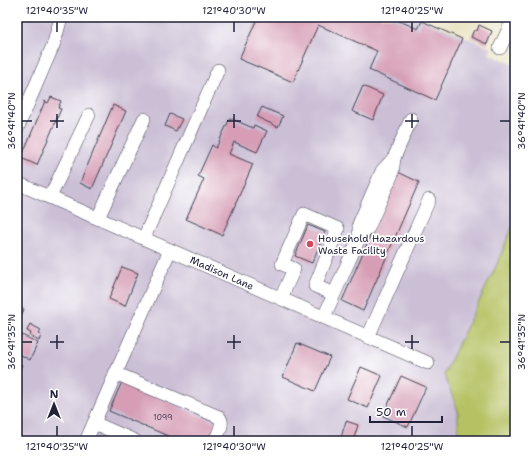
<svg xmlns="http://www.w3.org/2000/svg" width="532" height="458" viewBox="0 0 532 458" font-family="'Shantell Sans',sans-serif">
  <style>
    .industrial { fill: #cbbfd5 }
    .green { fill: #b5c162; stroke: #6c724e }
    .building { fill: #d69db5 }
    .lines { fill: none; stroke-linecap: round; stroke-linejoin: round }
    .minor-casing { stroke: #403f50; stroke-width: 14 }
    .minor { stroke: #fff; stroke-width: 13 }
    .ticks { fill: none; stroke: #22223b; stroke-width: 1.5 }
    .poi-dot { fill: #d1495b; stroke: #fff; stroke-width: 1.5 }
    .labels { text-anchor: middle; dominant-baseline: central; stroke-width: 3.5; stroke-linejoin: round; paint-order: stroke }
    .number-label { font-size: 8px; fill: #4f415a }
    .poi-label { font-size: 10px; fill: #22223b; stroke: #fff; text-anchor: start }
    .street-label { font-size: 10px; fill: #22223b; stroke: #fff }
    .neatline { fill: none; stroke: #22223b; stroke-width: 1.5 }
    .ticks-label { font-size: 10px; text-anchor: middle; fill: #22223b }
  </style>
  <rect width="100%" height="100%" fill="#fff"/>
  <filter id="ink" filterUnits="userSpaceOnUse"><feTurbulence type="fractalNoise" baseFrequency=".025" numOctaves="2"/><feDisplacementMap in="SourceGraphic" scale="8" xChannelSelector="R" yChannelSelector="G"/><feConvolveMatrix kernelMatrix="1 2 1 2 8 2 1 2 1" color-interpolation-filters="sRGB"/></filter>
  <filter id="wash" filterUnits="userSpaceOnUse"><feTurbulence type="fractalNoise" baseFrequency=".012" numOctaves="4" result="noise"/><feDisplacementMap in="SourceGraphic" scale="16" xChannelSelector="R" yChannelSelector="G"/><feGaussianBlur stdDeviation="0.9" result="paint"/><feColorMatrix in="noise" values="0 0 0 0 0 0 0 0 0 0 0 0 0 0 0 0 0 1.4 0 .05"/><feComposite in="paint" operator="in"/></filter>
  <g filter="url(#wash)">
    <rect width="100%" height="100%" fill="#ebe5c8"/>
    <polygon class="industrial" points="17,17 418,17 491,48 489,54 515,65 515,220 497,264 444,374 458,411 458,441 17,441"/>
    <polygon class="green" points="515,220 515,441 458,441 458,411 444,374 497,264"/>
    <g id="blocks">
      <g class="building">
        <polygon points="258,17 390,17 418,29 422,21 462,39 435,100 369,70 377,51 318,25 293,82 239,59"/>
        <polygon points="471,17 481,17 479,21"/>
        <polygon points="479,25 492,31 487,44 471,37 474,30 477,31"/>
        <polygon points="363,86 383,95 373,120 352,111"/>
        <polygon points="51,97 61,101 58,108 61,109 37,165 21,158 45,101 48,103"/>
        <polygon points="113,105 126,111 92,189 80,183"/>
        <polygon points="262,107 283,116 278,127 257,117"/>
        <polygon points="170,114 182,119 176,131 165,126"/>
        <polygon points="230,118 253,128 254,125 267,131 257,152 234,142 229,154 253,164 222,235 186,219 204,179 198,176 212,145 216,148"/>
        <polygon points="398,172 419,182 363,311 342,301"/>
        <polygon points="308,225 325,232 312,263 295,256"/>
        <polygon points="122,267 138,273 125,306 109,299"/>
        <polygon points="17,306 24,309 17,326"/>
        <polygon points="30,324 41,330 39,334 41,335 39,341 30,336 31,333 27,331"/>
        <polygon points="22,335 38,343 30,360 17,353 17,344"/>
        <polygon points="297,343 330,357 315,391 283,377"/>
        <polygon points="17,362 22,365 17,374"/>
        <polygon points="361,367 382,376 368,408 347,399"/>
        <polygon points="401,376 426,387 408,427 383,416"/>
        <polygon points="122,382 216,423 208,441 180,441 109,411"/>
        <polygon points="346,421 358,425 353,441 340,441"/>
      </g>
    </g>
  </g>
  <g filter="url(#ink)">
    <use href="#blocks" fill-opacity="0" stroke="#403f50" stroke-width="1"/>
    <g class="lines">
      <defs>
        <g id="minor">
          <polyline points="500,48 514,17"/>
          <polyline points="17,129 54,43 61,17"/>
          <polyline points="17,183 428,363"/>
          <polyline points="50,197 89,115"/>
          <polyline points="98,218 144,119"/>
          <polyline points="144,238 218,70"/>
          <polyline points="359,238 368,228 392,174 394,158"/>
          <polyline points="281,298 294,269 282,264 304,214 338,229 315,286 334,294"/>
          <polyline points="324,317 359,238 359,224 382,171 394,158 411,119"/>
          <polyline points="368,337 429,200"/>
          <path d="M115,373l104,44c6,6 -1,16 -4,24"/>
          <polyline points="94,423 135,441"/>
          <polyline points="86,441 170,250"/>
        </g>
      </defs>
      <use href="#minor" class="minor-casing"/>
      <use href="#minor" class="minor"/>
    </g>
  </g>
  <path class="ticks" d="M57,22v10M234,22v10M412,22v10M57,114v14M234,114v14M412,114v14M22,121h10M50,121h14M227,121h14M405,121h14M500,121h10M57,335v14M234,335v14M412,335v14M22,342h10M50,342h14M227,342h14M405,342h14M500,342h10M57,426v10M234,426v10M412,426v10"/>
  <circle class="poi-dot" cx="310" cy="244" r="4"/>
  <g class="labels">
    <g class="number-label">
      <text x="163" y="417">1099</text>
    </g>
    <g class="poi-label">
      <text x="318" y="238">Household Hazardous<tspan x="318" dy="12">Waste Facility</tspan></text>
    </g>
    <g class="street-label">
      <text transform="translate(222 273) rotate(24)">Madison Lane</text>
    </g>
  </g>
  <rect width="532" height="458" fill="none" stroke="#fff" stroke-width="44"/>
  <g transform="translate(54 404)" stroke="#ffffff" stroke-width="3" paint-order="stroke">
  <path d="M0-3L7 15L0 10L-7 15Z" fill="#22223b"/>
  <text y="-6" font-size="11" font-weight="bold" text-anchor="middle" fill="#22223b">N</text>
  </g>
  <path d="M370 416v6h72v-6" fill="none" stroke="#22223b" stroke-width="2"/>
  <text x="376" y="416" font-size="12" fill="#22223b" stroke="#ffffff" stroke-width="3" paint-order="stroke">50 m</text>
  <rect x="22" y="22" width="488" height="414" class="neatline"/>
  <g class="ticks-label">
    <text x="57" y="14">121°40'35"W</text>
    <text x="234" y="14">121°40'30"W</text>
    <text x="412" y="14">121°40'25"W</text>
    <text transform="translate(11 121) rotate(-90)" y="4">36°41'40"N</text>
    <text transform="translate(521 121) rotate(-90)" y="4">36°41'40"N</text>
    <text transform="translate(11 342) rotate(-90)" y="4">36°41'35"N</text>
    <text transform="translate(521 342) rotate(-90)" y="4">36°41'35"N</text>
    <text x="57" y="450">121°40'35"W</text>
    <text x="234" y="450">121°40'30"W</text>
    <text x="412" y="450">121°40'25"W</text>
  </g>
</svg>
